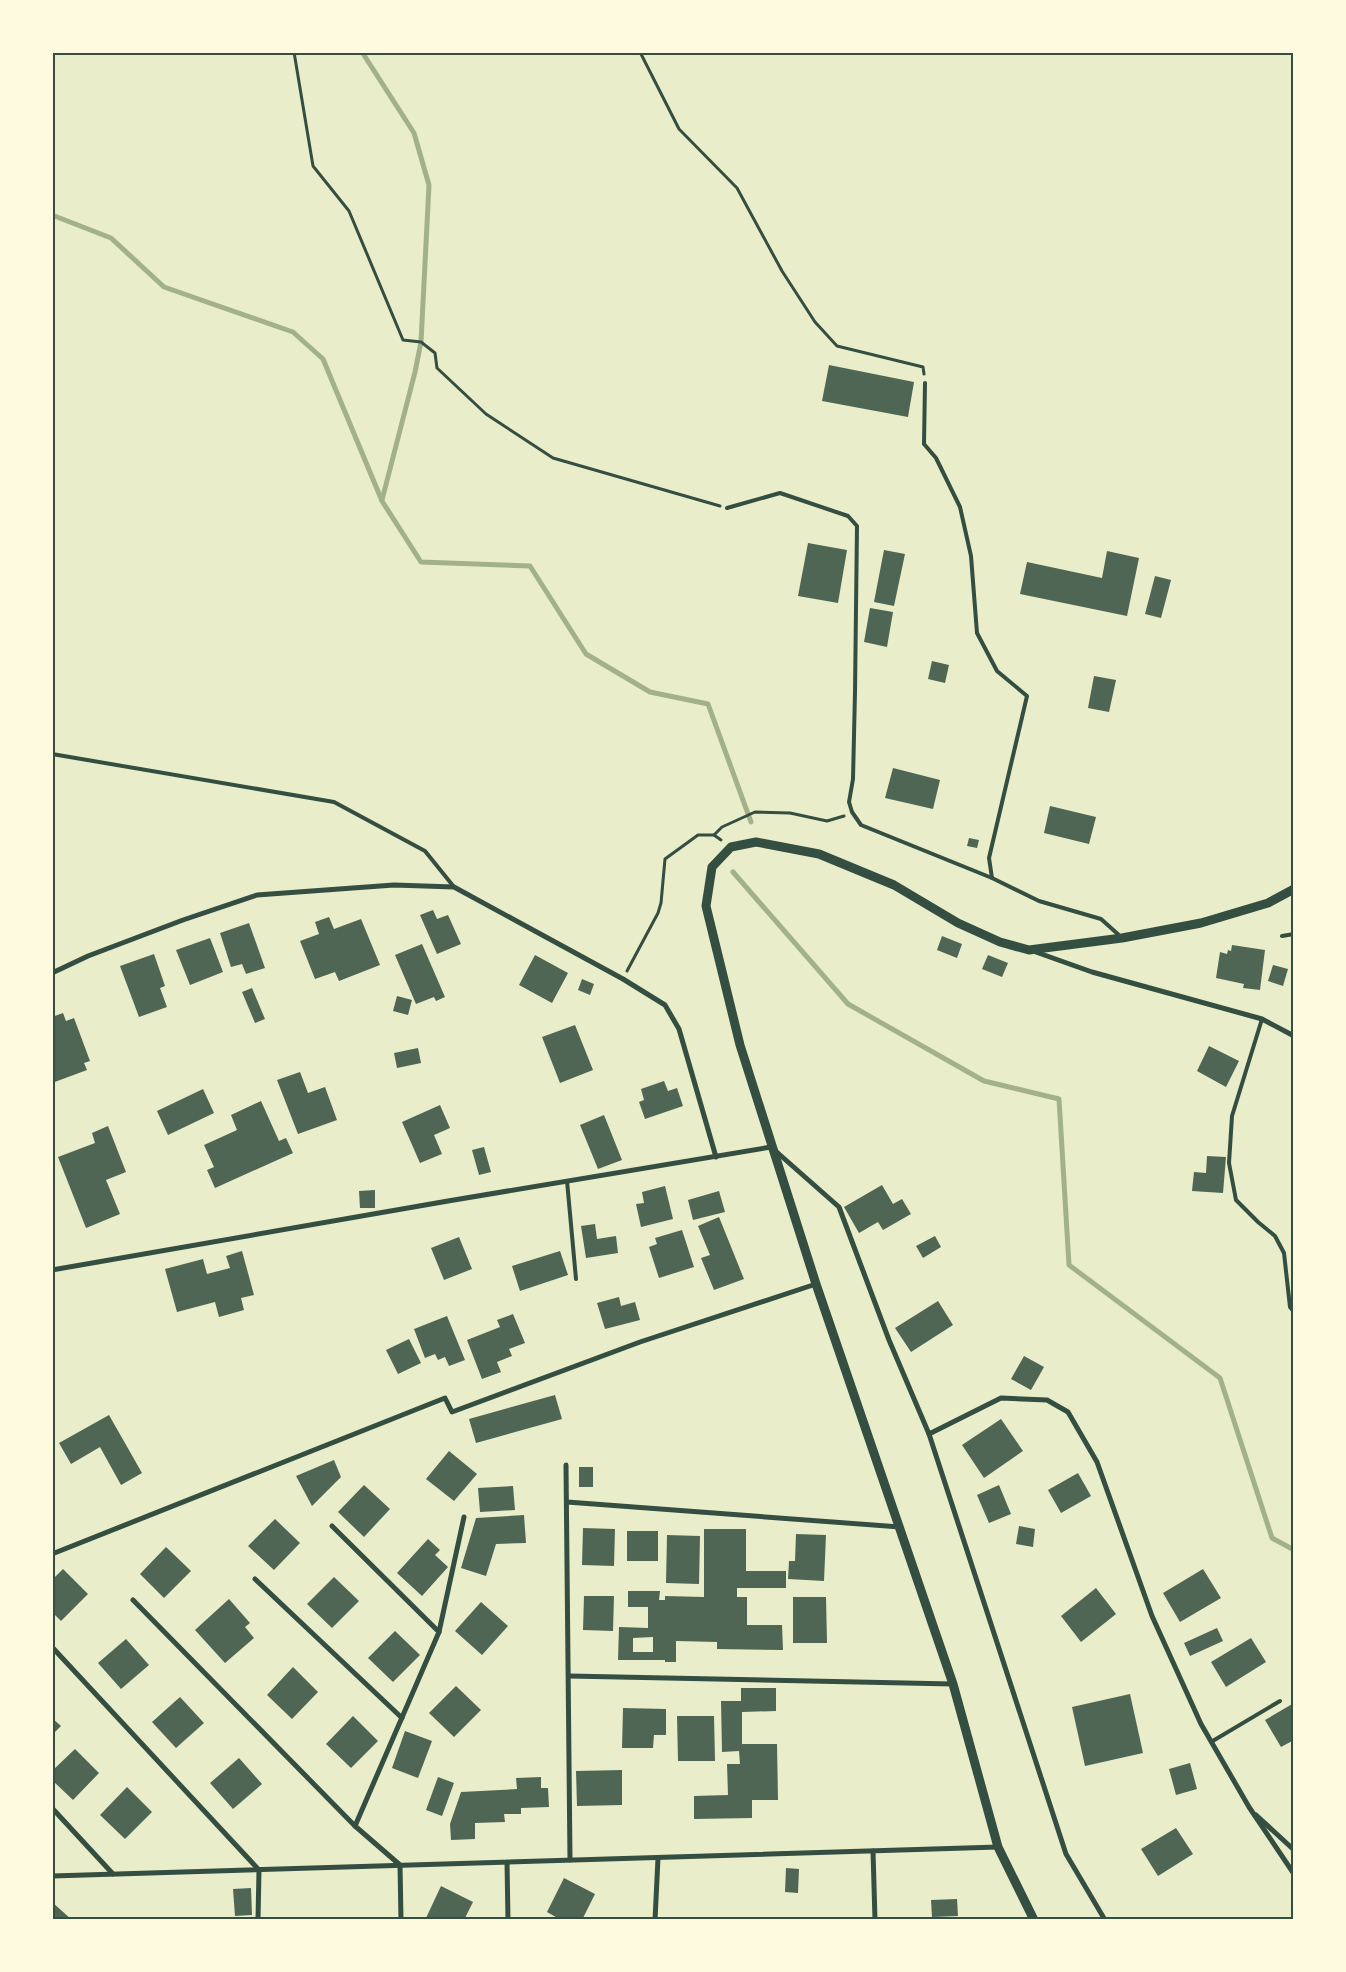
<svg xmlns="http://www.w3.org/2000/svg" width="1346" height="1972" viewBox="0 0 1346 1972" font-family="'PT Sans Narrow',sans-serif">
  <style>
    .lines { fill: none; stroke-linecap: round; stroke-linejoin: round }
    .stream { stroke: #a3b18a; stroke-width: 5 }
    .building { fill: #4f6655; fill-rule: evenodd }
    .path { stroke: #344e41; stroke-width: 3 }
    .service { stroke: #344e41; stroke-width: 4 }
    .minor { stroke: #344e41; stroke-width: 5 }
    .tertiary { stroke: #344e41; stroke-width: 9 }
    .neatline { fill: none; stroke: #344e41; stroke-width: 2 }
  </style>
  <rect width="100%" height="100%" fill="#e9edc9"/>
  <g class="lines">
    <g class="stream">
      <polyline points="362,52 414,133 429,185 421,342 415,372 382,500"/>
      <polyline points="52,215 111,238 164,287 293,332 323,359 382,501 421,562 530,566 586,654 650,692 708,704 751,822"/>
      <polyline points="733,872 848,1004 984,1081 1059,1099 1069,1265 1220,1378 1272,1538 1294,1550"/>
    </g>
  </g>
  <g class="building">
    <polygon points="829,365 914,382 908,417 822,401"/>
    <polygon points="808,543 847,550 838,603 798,596"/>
    <polygon points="884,550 905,554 894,606 874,602"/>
    <polygon points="1107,551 1139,558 1127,616 1020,594 1027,562 1102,578"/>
    <polygon points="1155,576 1171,580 1161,618 1145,614"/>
    <polygon points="870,608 893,612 887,647 864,642"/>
    <polygon points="932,661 949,665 945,683 928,679"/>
    <polygon points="1094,676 1116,680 1109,712 1088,708"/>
    <polygon points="893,768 940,780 933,809 885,798"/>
    <polygon points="1050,806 1096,817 1089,844 1044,833"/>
    <polygon points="969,838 979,840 977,848 967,846"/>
    <polygon points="433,910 437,919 448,915 461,944 437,954 420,915"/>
    <polygon points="329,917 334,929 361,919 380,965 339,981 335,972 315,979 300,941 319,934 315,922"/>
    <polygon points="249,923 265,968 246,974 242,964 231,967 220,933"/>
    <polygon points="942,936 962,944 957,958 937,950"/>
    <polygon points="210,938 223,972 190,985 176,950"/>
    <polygon points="422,944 445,997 436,1001 434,997 416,1004 395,955"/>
    <polygon points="1232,945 1265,950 1260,990 1243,988 1244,984 1216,978 1220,952 1227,954 1228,950 1231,951"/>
    <polygon points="154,954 165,986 160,988 167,1007 139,1017 120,966"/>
    <polygon points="535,955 568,973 552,1003 519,985"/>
    <polygon points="988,955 1008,963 1002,977 982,969"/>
    <polygon points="1273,965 1288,969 1283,986 1268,981"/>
    <polygon points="582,979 594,984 590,995 578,990"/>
    <polygon points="252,988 265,1019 255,1023 242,992"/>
    <polygon points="397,996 412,1000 408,1015 393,1011"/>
    <polygon points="63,1013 66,1021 74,1018 90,1061 84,1063 87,1070 52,1083 52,1017"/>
    <polygon points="575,1025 593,1070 560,1083 542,1037"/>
    <polygon points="1209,1046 1239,1061 1226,1087 1197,1071"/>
    <polygon points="418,1048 421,1063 397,1068 394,1053"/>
    <polygon points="300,1072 308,1093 325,1087 337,1120 298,1134 277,1080"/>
    <polygon points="664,1081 668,1091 677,1088 683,1106 645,1119 639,1102 644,1100 641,1089"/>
    <polygon points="203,1089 214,1113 168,1135 157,1111"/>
    <polygon points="261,1101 279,1141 286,1138 293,1153 215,1188 207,1170 214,1167 204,1145 237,1130 231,1115"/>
    <polygon points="440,1105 450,1128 434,1135 442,1154 420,1163 402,1122"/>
    <polygon points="604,1115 622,1160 598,1169 580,1125"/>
    <polygon points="108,1126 126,1172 106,1180 120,1214 86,1228 58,1157 95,1143 92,1133"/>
    <polygon points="484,1147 491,1172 479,1175 472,1150"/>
    <polygon points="1207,1156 1226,1157 1223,1193 1192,1191 1194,1172 1206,1173"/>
    <polygon points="882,1185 893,1204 902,1199 911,1214 883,1230 878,1222 859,1233 844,1207"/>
    <polygon points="665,1186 673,1219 641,1227 636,1204 644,1203 642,1192"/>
    <polygon points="375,1190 375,1208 360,1208 359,1191"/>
    <polygon points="719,1191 725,1212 693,1220 688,1200"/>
    <polygon points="719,1217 744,1279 714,1290 701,1258 710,1255 698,1226"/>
    <polygon points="595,1224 597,1239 616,1236 618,1253 586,1258 581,1226"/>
    <polygon points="682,1230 694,1267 659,1278 649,1247 657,1244 655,1238"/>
    <polygon points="935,1236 941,1247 923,1258 916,1246"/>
    <polygon points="459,1237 472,1269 444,1280 431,1248"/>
    <polygon points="242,1251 254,1295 241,1298 244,1310 219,1317 215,1302 177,1312 165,1269 203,1259 207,1274 230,1268 226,1256"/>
    <polygon points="560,1251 568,1275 520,1291 512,1266"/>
    <polygon points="619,1297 621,1306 635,1302 640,1320 605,1329 597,1303"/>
    <polygon points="938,1301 953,1325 911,1352 895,1328"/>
    <polygon points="513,1314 525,1343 509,1349 512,1356 497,1362 501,1372 482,1379 467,1340 500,1327 497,1320"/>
    <polygon points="447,1316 465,1360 449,1366 445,1357 438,1360 435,1354 425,1358 414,1329"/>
    <polygon points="409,1339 421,1363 398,1374 386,1350"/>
    <polygon points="1024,1356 1044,1367 1031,1390 1011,1379"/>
    <polygon points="555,1395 562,1419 476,1443 469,1419"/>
    <polygon points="109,1415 142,1473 121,1485 100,1447 71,1464 59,1443"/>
    <polygon points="1001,1419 1023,1451 984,1478 962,1445"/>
    <polygon points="449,1451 477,1474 454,1501 426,1479"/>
    <polygon points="334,1460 341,1477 312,1506 296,1476"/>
    <rect x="579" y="1467" width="14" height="20"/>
    <polygon points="1078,1473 1091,1496 1061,1513 1048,1490"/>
    <polygon points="364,1485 390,1509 364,1537 338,1512"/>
    <polygon points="999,1485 1011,1514 989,1523 977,1495"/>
    <polygon points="513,1486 515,1510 480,1512 478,1488"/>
    <polygon points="524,1515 526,1543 496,1544 486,1576 461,1568 476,1518"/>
    <polygon points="275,1519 300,1543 274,1570 248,1546"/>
    <polygon points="1019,1526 1035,1529 1033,1547 1016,1544"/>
    <polygon points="583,1528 615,1529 614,1566 582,1565"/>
    <path d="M704,1529h42v42h40v17h-49v9h10v28h35l1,25 -66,-1v-7l-41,-1v21h-11v-2h-47l1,-33 29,1v-21h-20v-16h32l-1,9h6v-4l39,1zM653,1637v15h-20v-14z"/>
    <rect x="627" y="1531" width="31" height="30"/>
    <polygon points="796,1534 826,1535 824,1581 788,1579 789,1561 795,1561"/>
    <polygon points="667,1535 700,1536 699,1584 666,1583"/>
    <polygon points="428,1539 440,1550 435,1555 448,1567 422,1596 397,1573"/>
    <polygon points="166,1547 191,1571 164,1598 140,1574"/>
    <polygon points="63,1569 88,1594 61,1621 52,1612 52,1580"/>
    <polygon points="1203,1569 1221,1598 1180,1622 1163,1593"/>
    <polygon points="334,1577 359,1601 332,1628 307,1604"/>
    <polygon points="1096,1588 1116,1614 1081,1642 1061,1616"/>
    <polygon points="584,1596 614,1596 613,1631 583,1630"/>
    <polygon points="793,1597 826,1597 827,1643 793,1643"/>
    <polygon points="229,1599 250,1623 245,1627 254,1638 225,1663 195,1630"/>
    <polygon points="481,1602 508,1626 482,1655 455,1631"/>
    <polygon points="1217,1628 1223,1641 1190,1656 1184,1643"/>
    <polygon points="395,1631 420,1655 393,1682 368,1658"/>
    <polygon points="1251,1638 1266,1662 1226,1687 1211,1662"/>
    <polygon points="126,1639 149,1665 121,1689 98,1663"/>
    <polygon points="293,1667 318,1692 292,1719 267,1695"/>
    <polygon points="456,1686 481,1710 454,1737 429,1713"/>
    <polygon points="741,1688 776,1688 776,1711 742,1712 742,1744 777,1744 778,1800 752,1800 752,1818 694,1819 694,1796 728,1795 727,1764 740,1764 739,1751 722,1752 721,1701 741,1701"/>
    <polygon points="1130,1694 1143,1753 1085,1766 1072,1707"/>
    <polygon points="180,1697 204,1723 176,1748 152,1722"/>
    <polygon points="1294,1703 1294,1740 1281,1747 1265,1720"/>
    <polygon points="623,1708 666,1709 666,1735 654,1735 653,1748 622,1748"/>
    <polygon points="353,1716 378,1741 351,1768 326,1744"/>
    <polygon points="677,1716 714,1716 715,1761 678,1761"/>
    <polygon points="52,1718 61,1726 52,1735"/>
    <polygon points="405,1731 432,1741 418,1778 392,1768"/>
    <polygon points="75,1749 99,1773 73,1800 52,1780 52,1771"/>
    <polygon points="239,1758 262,1784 233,1809 210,1783"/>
    <polygon points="1190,1763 1197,1789 1176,1795 1169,1769"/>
    <polygon points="622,1770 622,1805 577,1806 576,1771"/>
    <polygon points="438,1777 454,1783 442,1816 426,1810"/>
    <polygon points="541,1777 541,1788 548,1788 549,1807 521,1808 521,1814 504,1814 505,1822 475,1823 475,1839 451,1840 450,1824 461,1792 517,1789 516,1778"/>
    <polygon points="127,1787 152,1812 125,1839 100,1815"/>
    <polygon points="1176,1828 1193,1854 1158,1876 1141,1849"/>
    <polygon points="786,1868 799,1869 798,1893 785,1892"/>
    <polygon points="564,1878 595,1894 582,1920 561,1920 547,1912"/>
    <polygon points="441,1886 473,1902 464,1920 426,1918"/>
    <polygon points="251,1888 252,1915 235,1916 233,1889"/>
    <polygon points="957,1899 958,1916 932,1917 931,1900"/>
    <polygon points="52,1902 72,1920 52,1920"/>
  </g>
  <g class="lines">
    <g class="path">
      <polyline points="294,52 313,166 349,211 403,340 421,342 435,353 437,368 486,414 553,458 720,506"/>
      <polyline points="640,52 679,129 737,188 782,271 815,322 837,346 923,367 924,374"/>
      <polyline points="714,835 722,827 755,812 790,813 827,821 844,816"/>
      <polyline points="627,971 658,913 661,903 665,859 698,835 714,835 721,840"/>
    </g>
    <g class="service">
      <polyline points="925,383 924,444 936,458 960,507 971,556 977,633 997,671 1027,696 989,858 992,878"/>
      <polyline points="727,508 780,493 848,516 857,526 855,692 853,779 849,802 852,812 861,825 992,878 1039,901 1101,919 1120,936"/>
      <polyline points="52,754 334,802 425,851 454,887"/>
      <polyline points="1282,936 1294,934"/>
      <polyline points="1262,1019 1232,1116 1229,1163 1236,1200 1258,1222 1275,1236 1284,1253 1290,1307 1294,1312"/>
      <polyline points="567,1181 576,1279"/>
      <polyline points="1211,1742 1280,1701"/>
    </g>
    <g class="minor">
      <polyline points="1033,951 1092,972 1262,1019 1294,1036"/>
      <polyline points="52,973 88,956 183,920 257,895 394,885 454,887 623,979 665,1005 679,1029 716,1157"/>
      <polyline points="52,1270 448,1201 771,1147 839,1207 889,1340 929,1434 1066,1854 1105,1920"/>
      <polyline points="929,1434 1001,1398 1047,1400 1068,1412 1097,1462 1152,1616 1201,1724 1249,1807 1294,1874"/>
      <polyline points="566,1465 570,1860"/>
      <polyline points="567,1502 900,1527"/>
      <polyline points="332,1526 439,1632"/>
      <polyline points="52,1554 445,1398 452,1412 640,1342 816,1284"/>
      <polyline points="255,1579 402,1718"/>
      <polyline points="133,1600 355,1826 400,1865 401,1920"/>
      <polyline points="52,1647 259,1870 258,1920"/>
      <polyline points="569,1676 953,1684"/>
      <polyline points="52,1808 113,1874"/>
      <polyline points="1256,1815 1294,1850"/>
      <polyline points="355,1826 439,1632 464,1517"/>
      <polyline points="873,1851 875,1920"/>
      <polyline points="507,1862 508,1920"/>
      <polyline points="52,1876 998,1847"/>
      <polyline points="655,1920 658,1858"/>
    </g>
    <polyline class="tertiary" points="1034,1920 998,1847 953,1684 816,1284 740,1045 706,906 712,867 731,847 756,842 819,854 894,885 958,923 1000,942 1029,950 1122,938 1201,923 1268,903 1294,889"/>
  </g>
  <rect width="1346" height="1972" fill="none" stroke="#fefae0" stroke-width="108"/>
  <rect x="54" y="54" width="1238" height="1864" class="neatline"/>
</svg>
